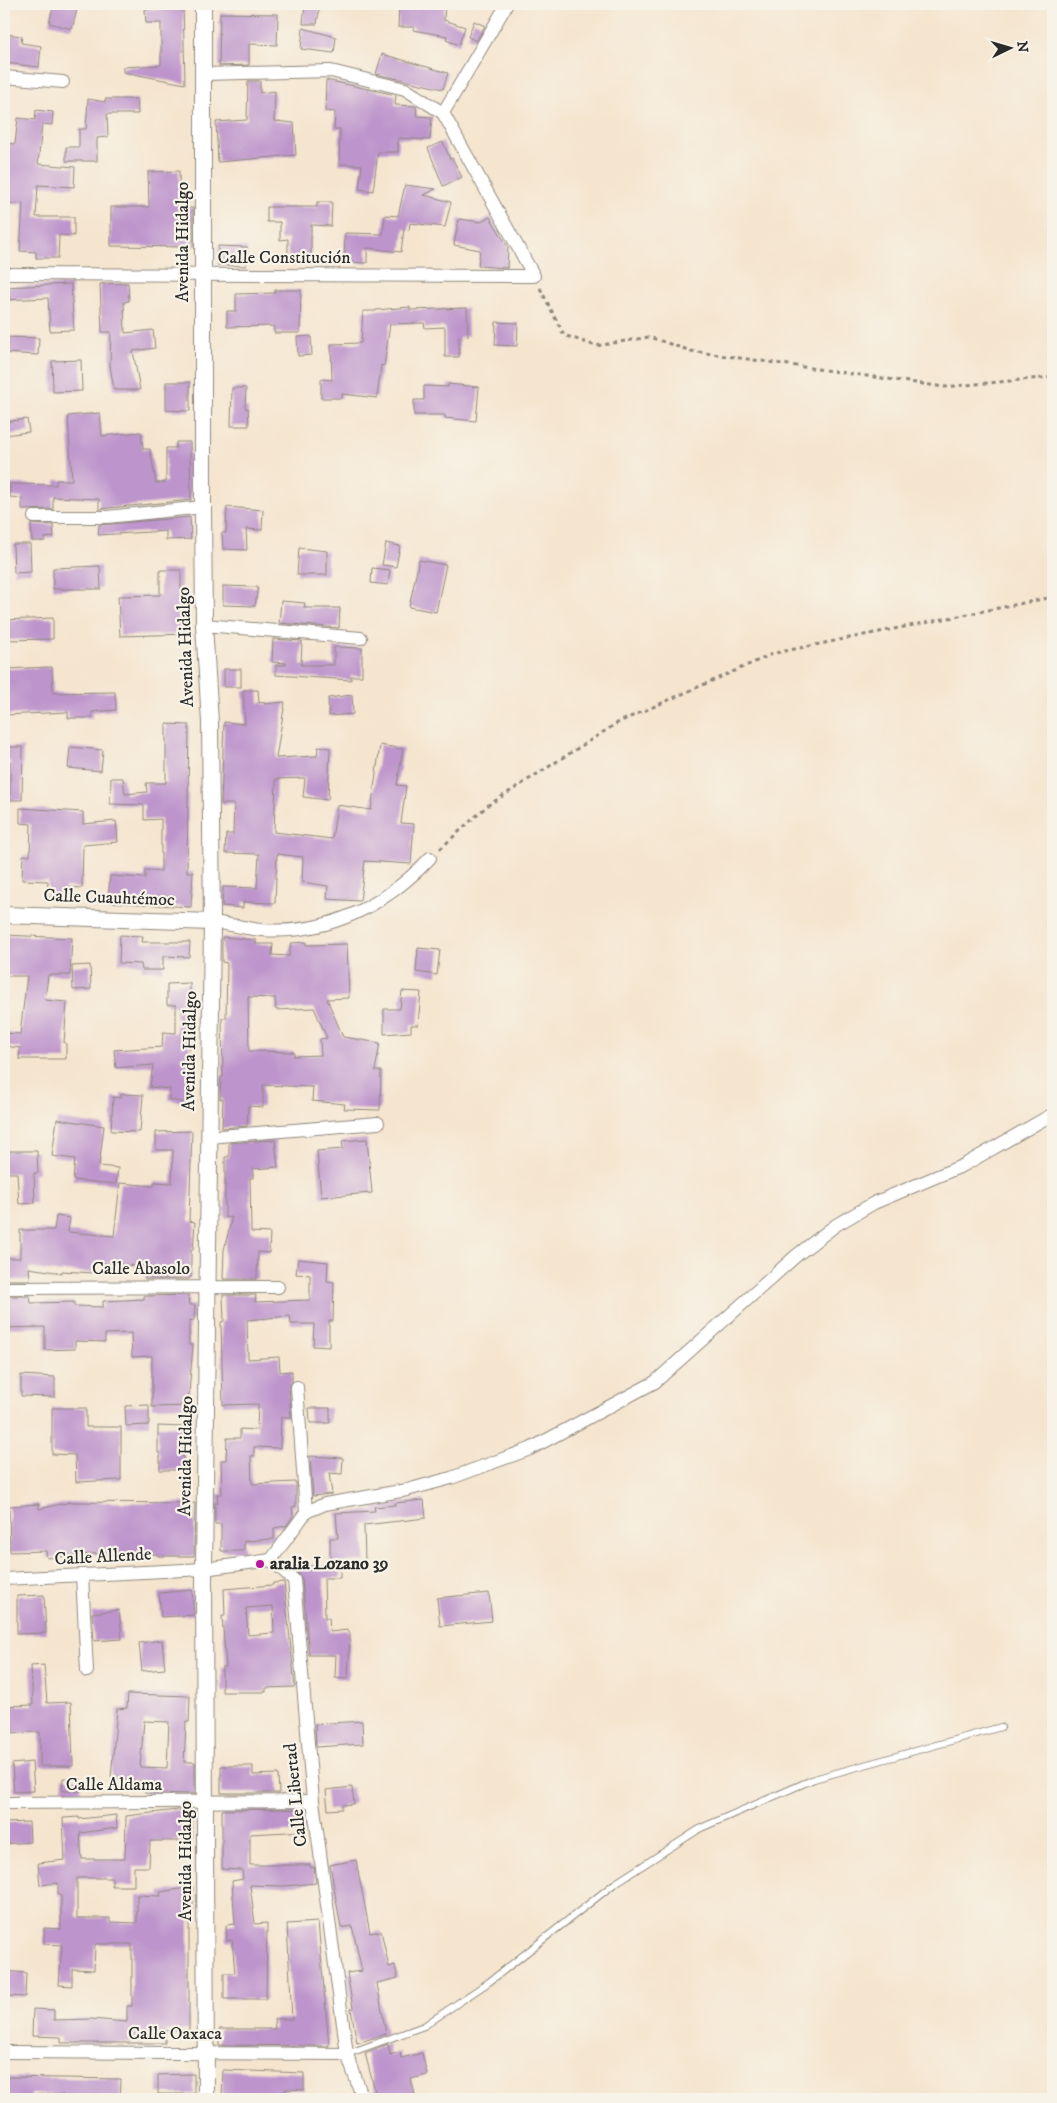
<svg xmlns="http://www.w3.org/2000/svg" width="1057" height="2103" viewBox="0 0 1057 2103" font-family="'IM FELL DW Pica',serif">
  <style>
    .building { fill: #bd94cc; fill-rule: evenodd }
    .lines { fill: none; stroke-linecap: round; stroke-linejoin: round }
    .service-casing { stroke: #90887d; stroke-width: 8 }
    .minor-casing { stroke: #90887d; stroke-width: 14 }
    .tertiary-casing { stroke: #90887d; stroke-width: 18 }
    .path { stroke: #90887d; stroke-width: 3; stroke-dasharray: 4 4; stroke-linecap: butt }
    .service { stroke: #fff; stroke-width: 6 }
    .minor { stroke: #fff; stroke-width: 12 }
    .tertiary { stroke: #fff; stroke-width: 16 }
    .poi-dot { fill: #b5179e; stroke: #f7f3e8; stroke-width: 2 }
    .labels { text-anchor: middle; dominant-baseline: central; stroke-width: 4.5; stroke-linejoin: round; paint-order: stroke }
    .street-label { font-size: 18px; fill: #2b2b2b; stroke: #f7f3e8 }
    .poi-label { font-size: 18px; font-weight: bold; fill: #2b2b2b; stroke: #f7f3e8; text-anchor: start }
  </style>
  <rect width="100%" height="100%" fill="#f7f3e8"/>
  <filter id="ink" filterUnits="userSpaceOnUse"><feTurbulence type="fractalNoise" baseFrequency=".02" numOctaves="2"/><feDisplacementMap in="SourceGraphic" scale="10" xChannelSelector="R" yChannelSelector="G"/><feConvolveMatrix kernelMatrix="1 2 1 2 8 2 1 2 1" color-interpolation-filters="sRGB"/></filter>
  <filter id="wash" filterUnits="userSpaceOnUse"><feTurbulence type="fractalNoise" baseFrequency=".0096" numOctaves="4" result="noise"/><feDisplacementMap in="SourceGraphic" scale="20" xChannelSelector="R" yChannelSelector="G"/><feGaussianBlur stdDeviation="1.12" result="paint"/><feColorMatrix in="noise" values="0 0 0 0 0 0 0 0 0 0 0 0 0 0 0 0 0 1.4 0 .05"/><feComposite in="paint" operator="in"/></filter>
  <g filter="url(#wash)">
    <rect width="100%" height="100%" fill="#f5e5cf"/>
    <g id="blocks">
      <g class="building">
        <polygon points="54,4 78,6 72,29 49,23"/>
        <polygon points="163,4 183,4 185,84 123,72 123,67 161,65 161,23 146,23 145,9 163,9"/>
        <polygon points="305,4 320,4 317,24 303,24"/>
        <polygon points="422,4 445,4 444,20 465,27 459,45 446,40 447,36 413,30 414,27 398,27 399,7 421,7"/>
        <polygon points="220,13 278,14 277,45 249,44 249,65 219,66"/>
        <polygon points="474,21 485,26 476,41 468,37"/>
        <polygon points="303,28 336,37 334,53 301,49"/>
        <polygon points="4,34 22,36 21,43 41,46 39,67 4,63"/>
        <polygon points="382,54 448,73 443,89 376,74"/>
        <polygon points="326,80 396,95 395,105 416,106 417,116 432,117 430,140 398,138 398,152 378,152 373,191 359,189 362,165 339,164 340,129 334,129 335,112 325,111"/>
        <polygon points="248,81 260,81 260,93 275,91 274,121 294,123 296,155 218,162 216,122 247,120"/>
        <polygon points="88,99 105,102 105,99 137,99 138,114 107,114 108,137 97,138 97,161 66,161 66,147 79,147 79,129 86,129"/>
        <polygon points="36,110 53,112 52,125 42,124 38,164 75,167 74,187 38,185 36,217 74,217 74,236 59,235 58,258 36,258 36,252 20,251 23,203 4,205 4,143 15,144 18,118 35,120"/>
        <polygon points="443,142 450,159 452,158 462,177 443,186 428,148"/>
        <polygon points="179,171 180,208 193,208 193,247 111,246 111,207 149,207 148,172"/>
        <polygon points="405,185 436,189 424,195 451,202 445,227 410,223 409,230 404,229 401,252 367,248 367,263 344,262 345,233 383,234 385,215 398,216"/>
        <polygon points="317,202 332,202 331,226 311,225 311,259 288,260 288,239 280,240 280,222 267,222 267,207 317,207"/>
        <polygon points="490,217 508,247 507,268 478,266 480,250 454,245 459,219 481,222"/>
        <polygon points="218,246 247,247 246,266 218,265"/>
        <polygon points="128,283 129,301 124,302 125,333 153,330 155,348 133,351 140,390 114,390 110,365 111,332 102,332 100,284"/>
        <polygon points="71,284 74,330 50,331 48,298 4,300 4,287"/>
        <polygon points="275,290 301,290 300,333 274,333 274,326 227,327 227,311 236,311 236,294 275,293"/>
        <polygon points="410,307 410,310 467,308 468,336 459,337 459,357 445,357 445,327 425,328 424,323 390,324 384,366 381,365 377,398 342,394 342,398 321,398 321,379 332,380 331,344 361,343 363,311 376,311 376,310"/>
        <polygon points="496,322 518,323 517,346 495,345"/>
        <polygon points="311,336 312,355 298,356 297,337"/>
        <polygon points="4,337 39,338 38,355 4,353"/>
        <polygon points="81,360 82,391 53,392 52,361"/>
        <polygon points="166,382 190,382 190,411 166,410"/>
        <polygon points="448,384 479,387 476,421 445,418 445,415 414,415 414,400 424,400 424,386 448,387"/>
        <polygon points="232,388 246,388 245,408 248,408 249,426 231,426"/>
        <polygon points="100,413 102,436 141,432 143,449 150,449 156,483 166,482 166,448 176,448 176,442 190,442 191,500 99,509 99,499 53,497 53,509 22,510 22,498 10,497 10,484 56,485 56,480 72,480 68,416"/>
        <polygon points="27,419 29,432 4,435 4,422"/>
        <polygon points="227,507 263,510 262,530 246,529 247,550 223,549 222,533 226,533"/>
        <polygon points="190,517 191,539 166,540 166,531 98,535 99,525"/>
        <polygon points="31,524 53,525 54,537 45,538 45,541 32,541"/>
        <polygon points="386,543 400,546 396,567 382,565"/>
        <polygon points="13,544 30,544 31,572 14,573"/>
        <polygon points="299,548 327,551 327,575 297,575"/>
        <polygon points="419,560 446,565 436,612 409,607"/>
        <polygon points="100,566 101,589 53,589 53,568"/>
        <polygon points="372,568 390,570 388,585 371,583"/>
        <polygon points="160,570 181,570 181,589 185,589 188,599 189,634 120,636 118,596 160,595"/>
        <polygon points="223,586 258,587 255,606 223,605"/>
        <polygon points="281,601 305,603 304,608 340,608 339,628 279,623"/>
        <polygon points="53,618 53,639 4,640 4,620"/>
        <polygon points="273,639 302,641 301,665 334,665 334,647 362,648 362,676 351,676 351,680 276,675 276,665 286,665 286,663 272,662"/>
        <polygon points="52,667 53,693 115,692 116,710 92,712 92,718 68,718 68,712 4,715 4,698 7,698 4,669"/>
        <rect x="224" y="669" width="17" height="18"/>
        <polygon points="243,690 258,690 259,703 264,702 264,704 285,702 276,758 317,756 318,747 330,748 328,800 303,797 305,778 276,779 274,832 332,839 337,805 371,810 380,745 403,749 397,785 406,786 401,823 414,824 411,864 365,861 360,901 327,899 328,886 302,882 303,857 277,854 275,903 243,902 243,908 222,906 223,887 257,888 259,854 225,853 226,834 233,834 234,804 221,804 224,722 245,724"/>
        <polygon points="352,695 353,714 329,716 328,698"/>
        <polygon points="166,724 189,725 187,872 193,872 191,907 108,902 110,876 145,878 145,870 161,871 161,819 144,820 144,805 110,804 111,778 123,778 125,794 147,792 146,783 166,783"/>
        <polygon points="4,747 23,747 22,800 10,800 10,761 4,761"/>
        <polygon points="70,747 103,750 101,771 68,768"/>
        <polygon points="20,808 83,812 83,824 116,821 118,842 83,845 82,888 65,887 65,898 47,897 48,881 22,880 23,855 30,856 31,824 20,823"/>
        <polygon points="4,935 72,938 70,975 48,975 45,1000 67,1002 64,1043 66,1043 66,1059 19,1059 20,1048 4,1046 5,1033 20,1034 27,976 4,976"/>
        <polygon points="120,935 143,936 142,942 190,942 189,957 163,956 163,970 142,970 141,964 119,963"/>
        <path d="M222,937l34,3v4h17l-1,11 17,1 2,-13 15,-1v3l41,-1 2,54 -22,1 16,38 37,6 -5,28h6l-1,39 -36,-1 1,-5 -33,-3 1,-14 -50,-2v22l-15,-1 -1,20 -25,2 1,-29h-3l1,-22h2l-1,-59h4l1,-55 -5,-1zM248,997l27,1 1,12 38,-2 13,30 -7,1 1,16 -27,1v-4l-45,-1z"/>
        <polygon points="418,948 440,950 437,975 416,972"/>
        <polygon points="90,965 91,989 73,990 72,966"/>
        <polygon points="190,983 189,1073 192,1073 188,1103 169,1100 170,1089 150,1087 153,1065 116,1068 114,1050 162,1047 163,1032 176,1033 176,1005 167,1005 167,984"/>
        <polygon points="402,991 421,992 418,1025 411,1025 411,1032 384,1034 384,1009 400,1009"/>
        <polygon points="121,1094 143,1095 140,1132 111,1131 113,1097 121,1098"/>
        <polygon points="57,1119 104,1126 99,1166 118,1168 116,1184 73,1180 75,1159 52,1156"/>
        <polygon points="192,1131 189,1221 195,1222 193,1250 191,1250 191,1277 188,1279 145,1279 146,1267 95,1262 94,1273 62,1271 62,1273 29,1268 30,1280 4,1280 4,1258 20,1258 20,1230 54,1230 56,1216 70,1218 68,1232 114,1236 120,1183 154,1186 154,1182 172,1183 173,1150 156,1150 156,1132"/>
        <polygon points="367,1139 372,1193 321,1197 317,1151 343,1149 342,1141"/>
        <polygon points="275,1140 278,1167 253,1169 253,1178 250,1178 251,1232 270,1233 269,1253 258,1252 257,1279 223,1279 224,1250 232,1217 225,1218 225,1157 229,1157 229,1143"/>
        <polygon points="4,1151 37,1151 38,1173 34,1173 35,1203 19,1204 17,1173 4,1173"/>
        <polygon points="298,1259 328,1262 327,1281 334,1282 333,1321 329,1321 329,1347 313,1346 314,1324 291,1324 290,1316 247,1320 248,1359 279,1357 280,1372 292,1371 292,1381 289,1388 291,1417 281,1417 280,1448 254,1447 254,1456 251,1456 252,1484 296,1482 296,1506 292,1507 293,1516 286,1526 274,1528 274,1539 244,1541 244,1551 221,1551 221,1524 215,1524 215,1503 218,1503 217,1494 222,1494 221,1460 226,1460 227,1438 240,1438 240,1429 257,1430 258,1404 223,1405 221,1322 224,1321 223,1295 256,1295 255,1302 310,1300 310,1275 296,1274"/>
        <polygon points="188,1295 189,1305 195,1305 194,1320 189,1321 189,1345 193,1345 188,1406 152,1407 152,1356 132,1357 131,1333 105,1334 105,1342 75,1341 75,1349 45,1350 45,1327 4,1328 4,1296 30,1296 31,1303 74,1302 74,1306 103,1307 103,1301 144,1299 144,1296"/>
        <polygon points="21,1375 55,1377 55,1397 21,1396"/>
        <polygon points="149,1405 149,1425 126,1426 125,1406"/>
        <polygon points="52,1408 86,1408 86,1427 121,1427 121,1480 76,1482 75,1455 52,1454"/>
        <polygon points="309,1408 330,1408 330,1423 310,1423"/>
        <polygon points="158,1426 184,1427 183,1470 160,1470 160,1453 158,1453"/>
        <polygon points="310,1456 343,1458 342,1474 329,1473 332,1494 313,1496"/>
        <polygon points="424,1500 426,1518 364,1525 365,1561 330,1562 330,1538 338,1538 336,1513 375,1511 374,1507 395,1505 395,1503"/>
        <polygon points="70,1502 195,1503 194,1556 158,1556 157,1554 106,1558 106,1553 47,1558 46,1551 10,1552 9,1506 39,1504 39,1509"/>
        <polygon points="296,1566 340,1566 340,1578 324,1578 325,1618 329,1618 330,1632 348,1630 350,1634 348,1679 335,1678 336,1655 309,1655 302,1578 296,1571"/>
        <path d="M284,1582l11,105 -29,1v4h-44v-25h4l-4,-51h3l-1,-27 49,-4v-2zM273,1606l1,27 -26,2 -2,-27z"/>
        <polygon points="192,1590 194,1615 161,1617 159,1593"/>
        <polygon points="489,1593 492,1621 440,1626 437,1598"/>
        <polygon points="44,1595 46,1633 17,1634 17,1596"/>
        <polygon points="119,1610 122,1639 94,1641 92,1613"/>
        <polygon points="162,1640 165,1669 142,1671 139,1643"/>
        <polygon points="44,1665 47,1703 71,1702 73,1766 40,1766 40,1732 4,1733 4,1706 33,1705 31,1666"/>
        <path d="M128,1694l62,2 -1,26h-3l-2,40h11v32l-50,-1v-12l-34,-3 6,-69 10,-1zM144,1721l25,1 -2,46 -27,-1z"/>
        <polygon points="362,1721 363,1744 316,1747 315,1724"/>
        <polygon points="32,1762 34,1791 14,1792 12,1764"/>
        <polygon points="221,1766 253,1766 253,1775 278,1774 279,1793 221,1793"/>
        <polygon points="63,1778 81,1779 81,1791 62,1791"/>
        <polygon points="352,1787 354,1804 342,1805 342,1809 328,1810 326,1790"/>
        <polygon points="280,1809 306,1810 307,1831 250,1834 250,1865 310,1865 311,1868 314,1867 316,1883 284,1886 250,1885 255,1924 267,1923 266,1999 224,1999 224,1973 235,1973 232,1940 227,1941 226,1925 235,1924 232,1881 243,1879 242,1870 222,1869 222,1810"/>
        <polygon points="177,1810 192,1810 192,1841 150,1841 149,1867 134,1867 134,1886 112,1886 112,1878 77,1878 77,1918 110,1918 110,1922 137,1923 137,1895 161,1896 160,1892 193,1887 193,1914 189,1914 189,2030 165,2031 165,2043 61,2043 61,2037 32,2036 33,2009 54,2010 54,2020 91,2019 127,2022 127,2006 132,2006 132,1944 95,1944 94,1970 72,1969 72,1986 59,1985 62,1945 44,1944 44,1928 61,1929 61,1895 58,1895 58,1883 40,1885 38,1863 65,1860 63,1818 79,1817 79,1819 116,1815 117,1828 80,1833 82,1859 125,1859 126,1816"/>
        <polygon points="29,1822 30,1842 4,1844 4,1823"/>
        <polygon points="356,1860 370,1933 381,1931 389,1967 395,1965 398,1978 377,1983 386,2034 357,2043 351,2009 353,2008 347,1973 362,1971 352,1926 341,1928 330,1865"/>
        <polygon points="318,1922 329,2046 219,2045 219,2029 275,2029 274,2019 292,2019 287,1924"/>
        <polygon points="4,1971 26,1973 25,1997 4,1996"/>
        <polygon points="388,2044 390,2055 400,2052 401,2058 422,2053 427,2075 411,2079 416,2099 377,2099 365,2053"/>
        <polygon points="223,2070 304,2073 304,2090 285,2089 285,2099 222,2099"/>
        <polygon points="194,2074 194,2094 158,2094 158,2075"/>
        <polygon points="4,2077 121,2079 120,2099 63,2099 63,2095 31,2094 30,2099 4,2099"/>
      </g>
    </g>
  </g>
  <g filter="url(#ink)">
    <use href="#blocks" fill-opacity="0" stroke="#90887d" stroke-width="1"/>
    <g class="lines">
      <defs>
        <polyline id="service" points="347,2054 424,2026 489,1982 614,1884 701,1828 814,1779 1001,1727"/>
        <g id="minor">
          <polyline points="203,74 331,71 405,89 443,113"/>
          <polyline points="4,77 63,82"/>
          <polyline points="4,274 534,276 443,113 507,4"/>
          <polyline points="34,517 107,517 203,507"/>
          <polyline points="204,625 361,638"/>
          <path d="M212,922c16,2 33,6 49,8 67,5 124,-24 169,-72"/>
          <polyline points="208,1137 378,1123"/>
          <polyline points="4,1288 278,1287"/>
          <polyline points="297,1387 306,1512"/>
          <polyline points="271,1560 306,1512 325,1504 407,1490 451,1478 530,1449 655,1382 797,1255 836,1225 874,1203 964,1165 1053,1114"/>
          <polyline points="82,1575 87,1671"/>
          <polyline points="4,1579 204,1569 271,1560 294,1580 313,1801 347,2054 363,2099"/>
          <polyline points="4,1803 313,1801"/>
          <polyline points="4,2052 347,2054"/>
        </g>
        <g id="tertiary">
          <polyline points="203,4 203,507 204,625 210,722 212,922 204,1569 206,2099"/>
          <polyline points="4,915 212,922"/>
        </g>
      </defs>
      <use href="#service" class="service-casing"/>
      <use href="#minor" class="minor-casing"/>
      <use href="#tertiary" class="tertiary-casing"/>
      <g class="path">
        <polyline points="540,288 564,335 596,346 649,337 691,351 944,387 1053,377"/>
        <polyline points="440,849 487,806 619,722 775,653 1053,597"/>
      </g>
      <use href="#service" class="service"/>
      <use href="#minor" class="minor"/>
      <use href="#tertiary" class="tertiary"/>
    </g>
  </g>
  <circle class="poi-dot" cx="260" cy="1564" r="5"/>
  <g class="labels">
    <g class="street-label">
      <text transform="translate(183 242) rotate(-90)">Avenida Hidalgo</text>
      <text x="284" y="258">Calle Constitución</text>
      <text transform="translate(186 647) rotate(-92)">Avenida Hidalgo</text>
      <text transform="translate(109 898) rotate(2)">Calle Cuauhtémoc</text>
      <text transform="translate(190 1051) rotate(-89)">Avenida Hidalgo</text>
      <text x="141" y="1269">Calle Abasolo</text>
      <text transform="translate(186 1456) rotate(-89)">Avenida Hidalgo</text>
      <text transform="translate(103 1557) rotate(-3)">Calle Allende</text>
      <text x="114" y="1785">Calle Aldama</text>
      <text transform="translate(296 1795) rotate(-96)">Calle Libertad</text>
      <text transform="translate(186 1861) rotate(-90)">Avenida Hidalgo</text>
      <text x="175" y="2034">Calle Oaxaca</text>
    </g>
    <g class="poi-label">
      <text x="270" y="1564">aralia Lozano 39</text>
    </g>
  </g>
  <rect width="1057" height="2103" fill="none" stroke="#f7f3e8" stroke-width="20"/>
  <g transform="translate(1010 48) rotate(85)" stroke="#f7f3e8" stroke-width="4" paint-order="stroke">
  <path d="M0-4L9 19L0 12L-9 19Z" fill="#2b2b2b"/>
  <text y="-8" font-size="14" font-weight="bold" text-anchor="middle" fill="#2b2b2b">N</text>
  </g>
</svg>
